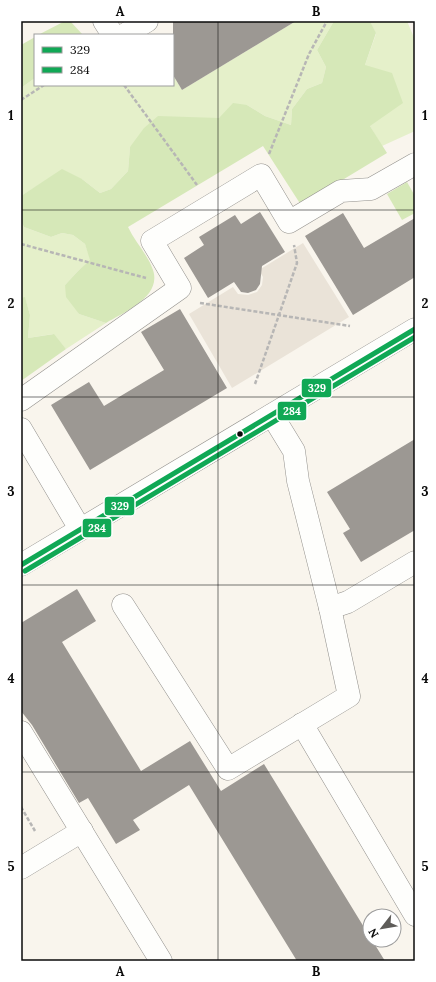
<svg xmlns="http://www.w3.org/2000/svg" width="436" height="982" viewBox="0 0 436 982" font-family="Lora,serif">
  <style>
    .green { fill: #e5f0ca }
    .forest { fill: #d6e8b8 }
    .plaza { fill: #eae3d8 }
    .building { fill: #9c9893 }
    .lines { fill: none; stroke-linecap: round; stroke-linejoin: round }
    .minor-casing { stroke: #92908c; stroke-width: 23 }
    .path { stroke: #b7b6b5; stroke-width: 2.5; stroke-dasharray: 4 2; stroke-linecap: butt }
    .minor { stroke: #fefefc; stroke-width: 22 }
    .bus-1-casing { stroke: #fff; stroke-width: 8 }
    .bus-2-casing { stroke: #fff; stroke-width: 8 }
    .bus-1 { stroke: #10a855; stroke-width: 5 }
    .bus-2 { stroke: #10a855; stroke-width: 5 }
    .grid { fill: none; stroke: #0a0a0a; stroke-width: 1; stroke-opacity: 0.55 }
    .bus-dot { fill: #0a0a0a; stroke: #fff; stroke-width: 1.5 }
    .line-badge { stroke: #fff; stroke-width: 1.5 }
    .badge-label { font-size: 11px; text-anchor: middle; font-weight: bold; fill: #fff }
    .neatline { fill: none; stroke: #0a0a0a; stroke-width: 1.5 }
    .grid-label { font-size: 13px; text-anchor: middle; font-weight: bold; fill: #0a0a0a }
  </style>
  <rect width="100%" height="100%" fill="#f9f5ed"/>
  <g class="green">
    <polygon points="296,21 334,21 317,50 326,67 322,83 307,89 292,109 291,125 265,116 247,105 219,118 194,118 130,147 128,171 111,189 100,193 82,179 45,181 21,196 21,88 35,78 35,85 173,85 173,75 182,90"/>
    <polygon points="370,21 407,21 415,40 415,131 382,146 370,126 365,65 376,34"/>
    <polygon points="21,221 24,227 51,237 62,233 73,235 85,244 91,260 78,271 65,285 79,314 106,323 66,349 53,334 28,338 30,315 25,298 21,298"/>
  </g>
  <g class="forest">
    <polygon points="65,21 70,21 83,35 38,35"/>
    <path d="M334,21h36l6,12 -11,32 27,8 11,30 -33,23 17,27 -86,52 -38,-59 -135,81c7,15 20,28 25,43 9,27 -29,42 -47,53l-27,-9 -13,-17 -1,-12 13,-14 12,-11 -5,-16 -12,-9 -11,-2 -11,4 -27,-10 -3,-6v-25l41,-27 20,10 18,14 11,-4 17,-18 2,-24 14,-19 14,-12 61,2 14,-15 14,2 18,11 26,9 1,-16 15,-20 15,-6 4,-16 -9,-17z"/>
    <polygon points="35,37 35,78 21,88 21,45"/>
    <polygon points="407,182 415,196 415,213 402,220 387,194"/>
    <polygon points="25,297 30,315 28,338 54,334 66,349 21,381 21,298"/>
  </g>
  <polygon class="plaza" points="303,243 349,317 232,388 189,314 233,287 238,294 248,295 257,292 262,285 263,277 259,270"/>
  <g class="building">
    <polygon points="173,21 296,21 182,90 173,75"/>
    <polygon points="260,212 285,252 262,266 260,284 256,290 248,293 241,292 234,282 208,298 184,258 204,245 199,237 235,215 241,224"/>
    <polygon points="343,213 364,248 415,218 415,277 353,315 305,236"/>
    <polygon points="180,309 227,388 90,470 51,405 89,382 104,406 164,370 141,332"/>
    <polygon points="415,439 415,530 361,562 343,533 350,529 327,492"/>
    <polygon points="77,589 96,621 62,642 141,771 190,741 221,791 264,764 370,937 370,940 372,940 385,961 297,961 189,785 133,820 140,830 116,844 88,798 79,803 32,725 21,711 21,623"/>
  </g>
  <g class="lines">
    <defs>
      <g id="minor">
        <polyline points="104,21 113,35"/>
        <polyline points="124,35 147,21"/>
        <polyline points="21,400 180,288 152,241 261,175 289,222 341,191 371,189 415,164"/>
        <polyline points="21,429 80,529"/>
        <polyline points="21,565 415,329"/>
        <polyline points="123,605 228,769 349,696 330,608 298,481 294,451 272,415"/>
        <polyline points="330,608 348,602 415,562"/>
        <polyline points="302,724 415,915"/>
        <polyline points="21,732 161,961"/>
        <polyline points="21,868 82,831"/>
      </g>
    </defs>
    <use href="#minor" class="minor-casing"/>
    <g class="path">
      <polyline points="124,85 197,185"/>
      <polyline points="21,100 44,85"/>
      <polyline points="269,154 309,54 327,21"/>
      <polyline points="21,244 146,278"/>
      <polyline points="200,303 350,326"/>
      <polyline points="255,384 297,263 294,245"/>
      <polyline points="21,807 35,831"/>
    </g>
    <use href="#minor" class="minor"/>
    <defs>
      <polyline id="bus-1" points="21,565 415,329"/>
      <polyline id="bus-2" points="25,571 415,337"/>
    </defs>
    <use href="#bus-1" class="bus-1-casing"/>
    <use href="#bus-2" class="bus-2-casing"/>
    <use href="#bus-1" class="bus-1"/>
    <use href="#bus-2" class="bus-2"/>
  </g>
  <path class="grid" d="M218,21v940M21,210h394M21,397h394M21,585h394M21,772h394"/>
  <circle class="bus-dot" cx="240" cy="434" r="3.5"/>
  <g class="line-badge">
    <rect x="301" y="378" width="31" height="20" rx="4" fill="#10a855"/>
    <rect x="277" y="401" width="30" height="20" rx="4" fill="#10a855"/>
    <rect x="104" y="496" width="31" height="20" rx="4" fill="#10a855"/>
    <rect x="82" y="518" width="30" height="20" rx="4" fill="#10a855"/>
  </g>
  <g class="badge-label">
    <text x="317" y="392">329</text>
    <text x="292" y="415">284</text>
    <text x="120" y="510">329</text>
    <text x="97" y="532">284</text>
  </g>
  <rect width="436" height="982" fill="none" stroke="#ffffff" stroke-width="44"/>
  <rect x="34" y="34" width="140" height="52" fill="#ffffff" stroke="#9d9d9d"/>
  <rect x="42" y="47" width="20" height="6" fill="#10a855" stroke="#9d9d9d"/>
  <text x="70" y="54" font-size="12" fill="#0a0a0a">329</text>
  <rect x="42" y="67" width="20" height="6" fill="#10a855" stroke="#9d9d9d"/>
  <text x="70" y="74" font-size="12" fill="#0a0a0a">284</text>
  <g transform="translate(382 928) rotate(239)"><circle r="19" fill="#ffffff" stroke="#9d9d9d"/>
  <path d="M0-3L7 15L0 10L-7 15Z" fill="#5e5c59"/>
  <text y="-6" font-size="11" font-weight="bold" text-anchor="middle" fill="#0a0a0a">N</text>
  </g>
  <rect x="22" y="22" width="392" height="938" class="neatline"/>
  <g class="grid-label">
    <text x="120" y="16">A</text>
    <text x="316" y="16">B</text>
    <text x="11" y="120">1</text>
    <text x="425" y="120">1</text>
    <text x="11" y="308">2</text>
    <text x="425" y="308">2</text>
    <text x="11" y="496">3</text>
    <text x="425" y="496">3</text>
    <text x="11" y="683">4</text>
    <text x="425" y="683">4</text>
    <text x="11" y="871">5</text>
    <text x="425" y="871">5</text>
    <text x="120" y="976">A</text>
    <text x="316" y="976">B</text>
  </g>
</svg>
